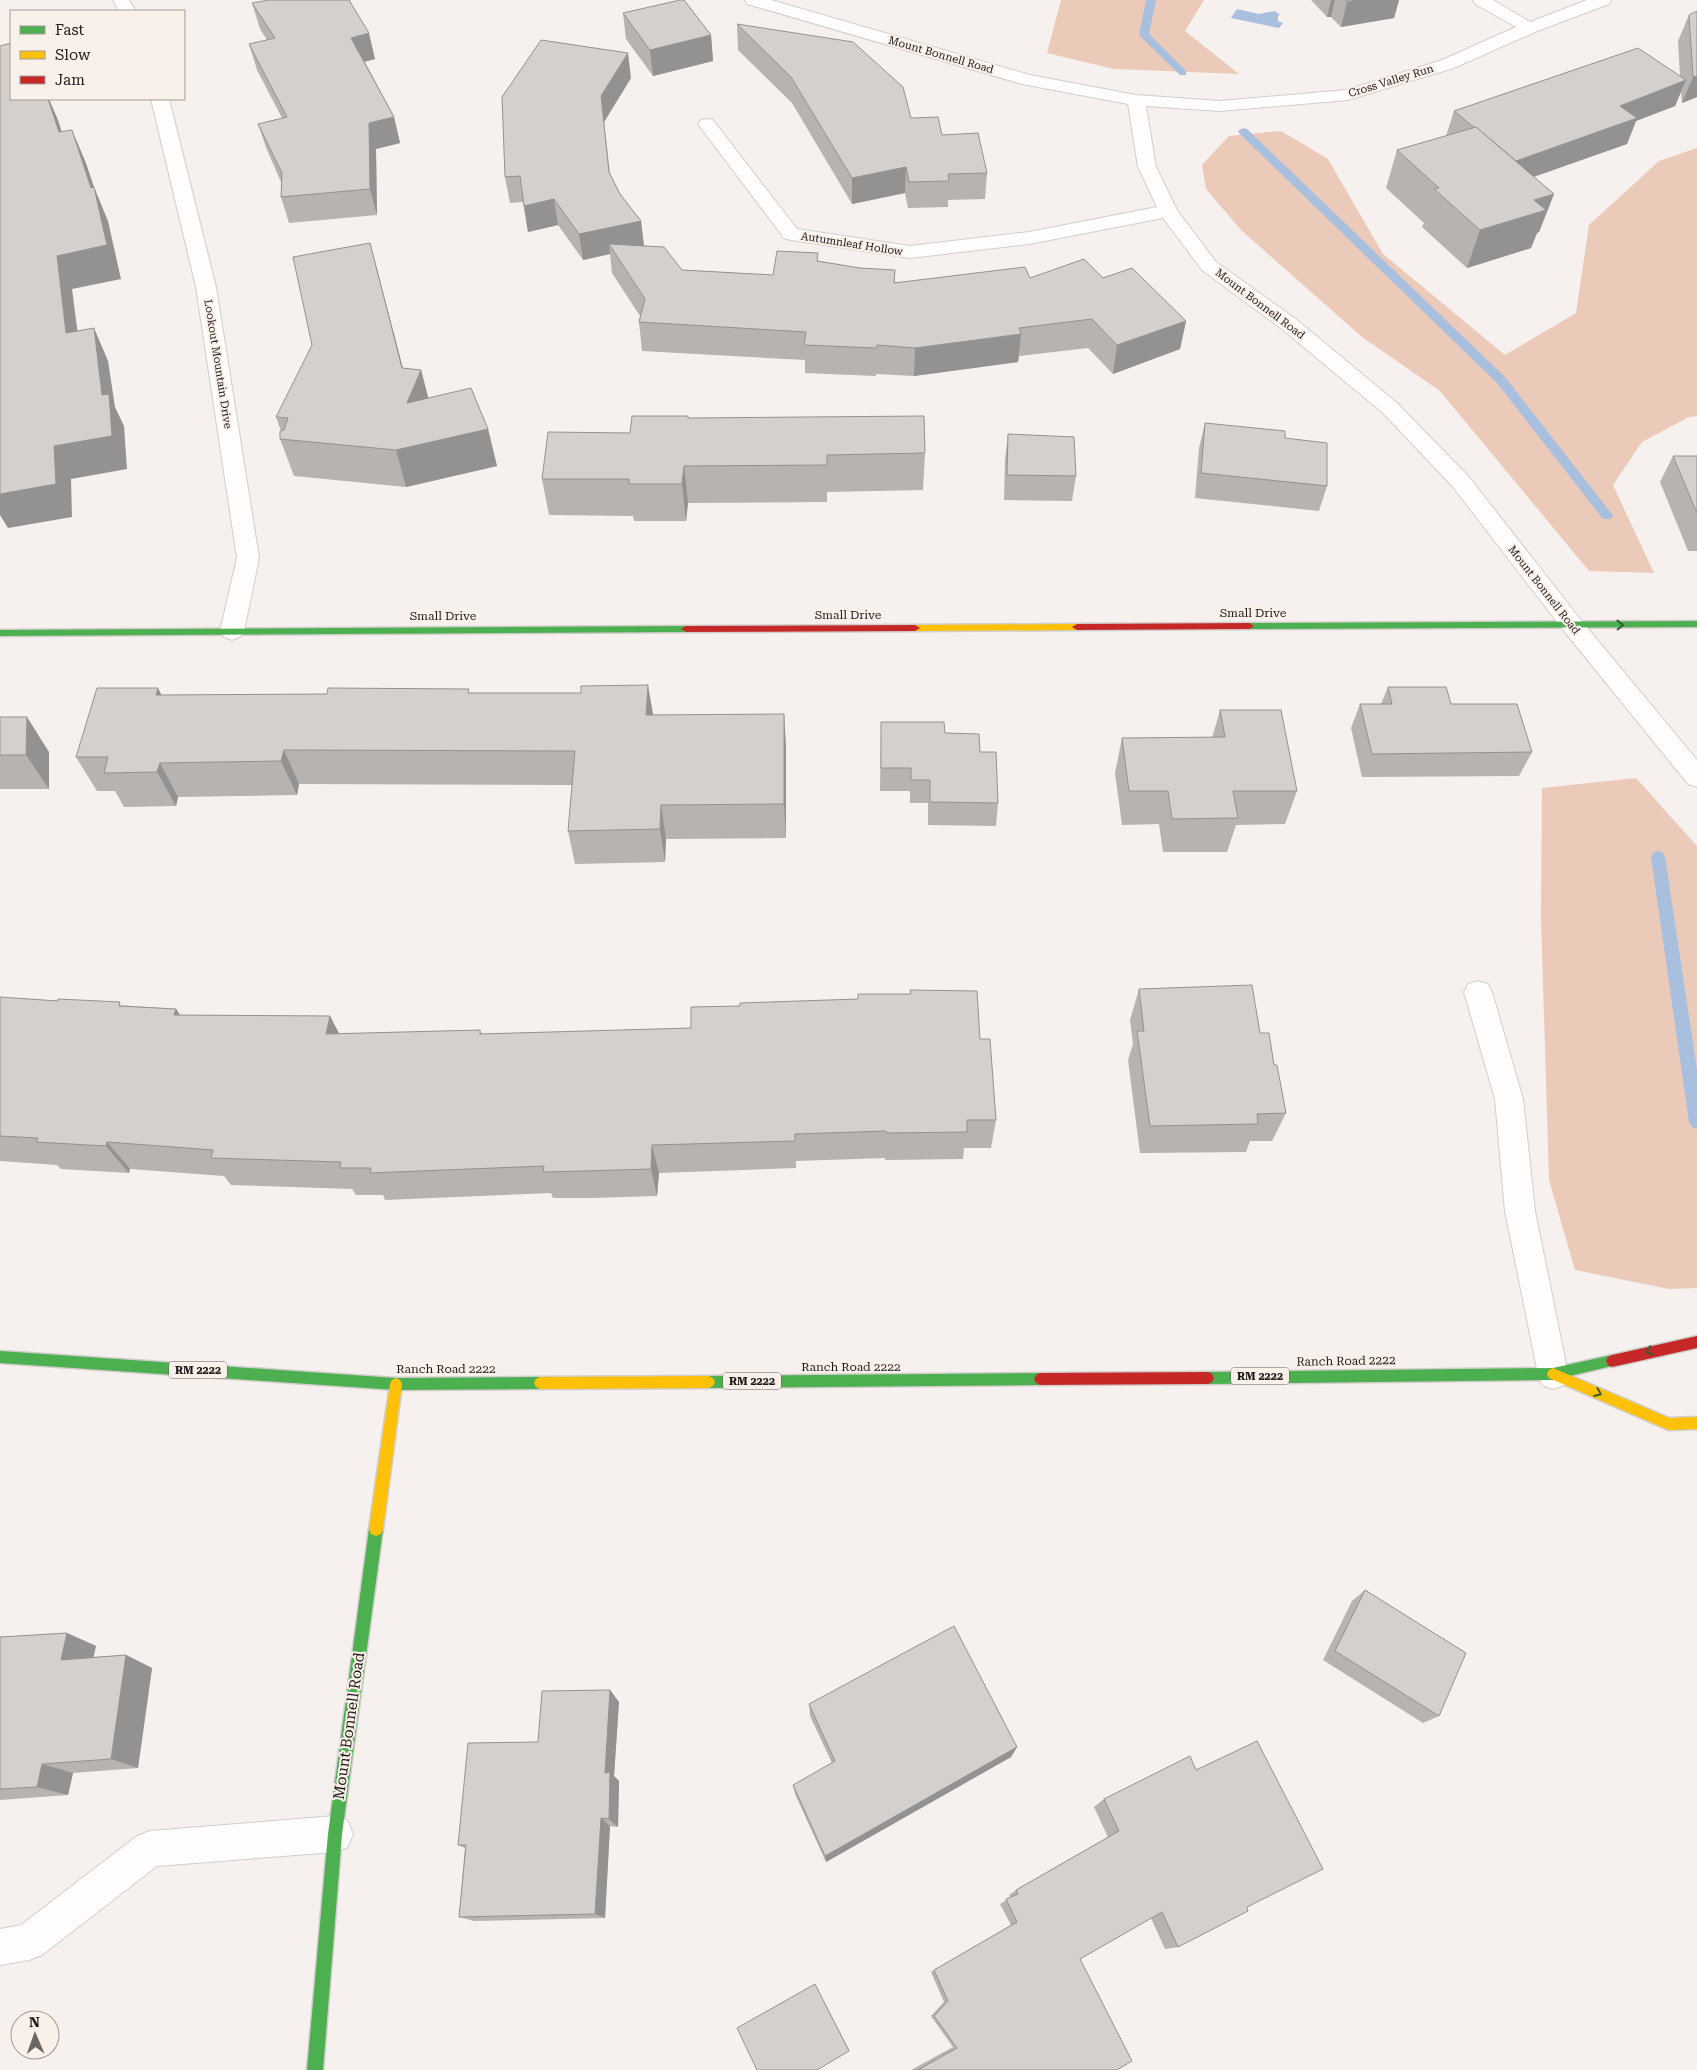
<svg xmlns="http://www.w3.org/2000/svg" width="1697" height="2070" viewBox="0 0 1697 2070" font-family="'Roboto Serif',serif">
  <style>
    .forest { fill: #ebcab9 }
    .water { fill: #a8bfde }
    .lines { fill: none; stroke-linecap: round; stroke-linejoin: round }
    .stream { fill: #a8bfde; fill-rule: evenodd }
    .lane-casing { stroke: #d2cecc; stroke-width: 2 }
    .street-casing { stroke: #d2cecc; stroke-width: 2 }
    .fast-casing { stroke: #d2cecc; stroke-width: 3 }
    .slow-casing { stroke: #d2cecc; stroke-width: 3 }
    .jam-casing { stroke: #d2cecc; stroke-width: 3 }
    .lane { fill: #fefdfc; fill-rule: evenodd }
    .street { fill: #fefdfc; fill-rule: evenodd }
    .fast { fill: #4caf50; fill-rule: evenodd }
    .slow { fill: #ffc107; fill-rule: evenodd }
    .jam { fill: #c62828; fill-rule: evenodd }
    .wall { fill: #b6b3b1 }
    .shaded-wall { fill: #949290 }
    .building { fill: #d4d0ce; stroke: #949290 }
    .oneway { stroke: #335e32 }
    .labels { text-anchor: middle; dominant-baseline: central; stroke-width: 4; stroke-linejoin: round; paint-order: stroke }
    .far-street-label { font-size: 11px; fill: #1f1b19; stroke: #faf0ea }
    .shield { fill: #faf0ea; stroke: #615b58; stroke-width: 1 }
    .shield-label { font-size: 11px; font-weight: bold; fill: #1f1b19 }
    .street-label { font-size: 12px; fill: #1f1b19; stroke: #faf0ea }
    .near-street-label { font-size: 15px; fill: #1f1b19; stroke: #faf0ea }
  </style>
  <rect width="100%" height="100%" fill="#f6f1ee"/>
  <g class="forest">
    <polygon points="1061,0 1204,0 1185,31 1239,74 1114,69 1047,53"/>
    <polygon points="1281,131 1328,159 1383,254 1505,355 1576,313 1589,225 1659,161 1697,148 1697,416 1689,417 1642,442 1613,485 1654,573 1589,571 1440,391 1362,337 1241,230 1206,189 1202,165 1229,136"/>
    <polygon points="1636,778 1697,846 1697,1288 1669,1289 1575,1270 1549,1180 1541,918 1542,788"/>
  </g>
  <polygon class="water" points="1237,9 1259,14 1275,11 1280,15 1278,16 1278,21 1283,23 1279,28 1231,18"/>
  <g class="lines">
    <g class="stream">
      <polygon points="1146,0 1156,0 1149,34 1186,71 1186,75 1180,75 1139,35"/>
      <polygon points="1243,128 1247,129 1505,377 1611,513 1613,516 1611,519 1603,519 1497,383 1239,133 1238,131"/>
      <polygon points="1658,851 1663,853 1665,857 1697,1070 1697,1129 1692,1127 1689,1122 1651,857 1653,853"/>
    </g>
    <defs>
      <g id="lane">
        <polygon points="1478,981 1488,984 1492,992 1523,1099 1535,1211 1568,1374 1564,1385 1553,1389 1542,1385 1538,1374 1505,1211 1495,1099 1464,992 1468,984"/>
        <polygon points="335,1816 348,1821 353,1834 348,1847 335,1852 157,1866 42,1955 29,1960 0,1965 0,1929 21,1925 137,1836 150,1831"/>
      </g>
      <g id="street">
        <polygon points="113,0 129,0 136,11 119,11"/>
        <polygon points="745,0 771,0 1030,75 1136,95 1220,101 1346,90 1442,60 1516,27 1475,4 1473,0 1493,0 1530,22 1587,0 1611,0 1609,4 1535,32 1454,68 1348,100 1220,111 1146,106 1156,167 1177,210 1216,262 1297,320 1397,403 1469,477 1580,619 1697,760 1697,787 1688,784 1564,631 1453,487 1383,413 1283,330 1202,270 1163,218 1029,244 910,258 791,240 784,238 698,124 701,120 707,119 713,120 797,229 910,246 1029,232 1157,207 1138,167 1128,104 1022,84 747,4"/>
        <polygon points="151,99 169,99 216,287 259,558 244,631 240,637 232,640 224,637 220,631 237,558 196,287"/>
      </g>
      <g id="fast">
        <polygon points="1697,621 1697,627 1249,629 1244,626 1249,623"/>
        <polygon points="686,626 691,629 686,632 0,636 0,630"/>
        <polygon points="0,1351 396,1378 540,1377 544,1379 546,1383 544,1387 540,1389 396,1390 0,1363"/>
        <polygon points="1612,1355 1616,1357 1618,1361 1616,1365 1553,1380 1208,1384 1204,1382 1202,1378 1204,1374 1208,1372 1553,1368"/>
        <polygon points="1040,1373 1044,1375 1046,1379 1044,1383 1040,1385 709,1388 705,1386 703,1382 705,1378 709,1376"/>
        <polygon points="376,1522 381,1524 383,1529 342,1834 323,2070 307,2070 328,1834 369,1529 371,1524"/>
      </g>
      <g id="slow">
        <polygon points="1077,624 1082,627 1077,630 915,631 910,628 915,625"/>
        <polygon points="1553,1368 1669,1418 1697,1417 1697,1429 1669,1430 1664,1428 1549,1378 1547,1374 1549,1370"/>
        <polygon points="709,1376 713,1378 715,1382 713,1386 709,1388 540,1389 536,1387 534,1383 536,1379 540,1377"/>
        <polygon points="396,1378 400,1380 402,1384 383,1529 381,1534 376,1536 371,1534 369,1529 390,1384 392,1380"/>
      </g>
      <g id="jam">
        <polygon points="1249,623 1254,626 1249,629 1077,630 1072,627 1077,624"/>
        <polygon points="915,625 920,628 915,631 686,632 681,629 686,626"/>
        <polygon points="1697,1336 1697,1348 1612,1367 1608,1365 1606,1361 1608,1357 1612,1355"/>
        <polygon points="1208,1372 1212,1374 1214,1378 1212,1382 1208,1384 1040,1385 1036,1383 1034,1379 1036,1375 1040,1373"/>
      </g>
    </defs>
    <use href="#lane" class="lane-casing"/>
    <use href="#street" class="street-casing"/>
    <use href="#fast" class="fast-casing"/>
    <use href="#slow" class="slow-casing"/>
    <use href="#jam" class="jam-casing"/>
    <use href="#lane" class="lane"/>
    <use href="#street" class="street"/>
    <use href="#fast" class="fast"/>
    <use href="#slow" class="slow"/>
    <use href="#jam" class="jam"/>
  </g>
  <g class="wall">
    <polygon points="1311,0 1399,0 1394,18 1341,27 1331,17 1327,17"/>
    <polygon points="252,3 375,59 365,62 394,117 400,143 376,149 377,215 289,223 281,197 281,182 267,150 258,124 282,118 257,70 249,44 267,40 260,29"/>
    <polygon points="623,13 711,35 713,61 653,76 626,39"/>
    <polygon points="1689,15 1697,97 1682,103 1681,92 1675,106 1636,121 1627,144 1534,177 1554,194 1539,232 1537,233 1531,248 1467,268 1422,227 1424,223 1386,188 1397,150 1446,136 1454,111 1680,76 1678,41"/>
    <polygon points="737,24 942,135 987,173 985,199 948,200 948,207 908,208 905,193 852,204 792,103 738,50"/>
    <polygon points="631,78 604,122 610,174 620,194 641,221 644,246 682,270 773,275 818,261 860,268 895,270 895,282 1030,278 1103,278 1186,321 1180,349 1113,374 1088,348 1019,356 1018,362 914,376 876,374 876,376 805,373 805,360 642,351 639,322 640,316 612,273 610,254 583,260 558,225 528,232 523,202 510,203 505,177"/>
    <polygon points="370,243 403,368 421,370 428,398 488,429 497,466 406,487 294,476 280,439 281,431 276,417"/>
    <polygon points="689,418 925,453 923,490 827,492 827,502 688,503 686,521 634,521 633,516 549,515 542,479 630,433"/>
    <polygon points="1205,423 1285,438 1327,486 1319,511 1195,498 1199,448"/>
    <polygon points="1008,434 1076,476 1072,501 1004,500 1005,459"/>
    <polygon points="1673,456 1697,456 1697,551 1688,551 1660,482"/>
    <polygon points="1388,687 1451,704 1532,752 1519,776 1362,777 1351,728 1360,704 1381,704"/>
    <polygon points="471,693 653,715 784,714 786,748 786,838 666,839 665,862 575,864 568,831 572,785 299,784 297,795 178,797 176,806 124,807 115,791 97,791 76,757 162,695"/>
    <polygon points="1220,710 1297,791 1285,824 1236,825 1227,852 1163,852 1159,824 1122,825 1115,773 1122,738 1212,738"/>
    <polygon points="0,717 49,752 49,789 0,789"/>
    <polygon points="881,722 945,733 980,752 998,803 996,826 928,825 928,803 910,803 910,791 880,791"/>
    <polygon points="1139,989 1260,1033 1274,1065 1286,1113 1272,1141 1250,1141 1246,1152 1140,1153 1128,1060 1133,1044 1130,1020"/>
    <polygon points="910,990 980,1039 996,1120 991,1148 964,1148 963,1159 885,1160 885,1158 796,1161 796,1168 659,1173 657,1196 592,1198 553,1198 551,1193 385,1200 383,1195 356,1195 352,1189 231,1185 224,1176 130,1169 129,1173 61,1169 57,1165 0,1161 0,997 176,1009 180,1015 330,1016 339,1034 480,1030 482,1034 691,1028 740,1006 858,999 910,994"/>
    <polygon points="1365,1590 1439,1716 1423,1723 1323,1660 1352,1601"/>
    <polygon points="67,1633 96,1646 93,1657 126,1655 152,1668 138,1768 73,1773 68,1795 0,1800 0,1637"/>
    <polygon points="610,1690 619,1702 614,1776 619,1781 618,1827 610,1826 605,1918 474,1921 459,1917 465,1848 458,1845 538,1742"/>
    <polygon points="809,1704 1017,1747 1011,1757 826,1862 795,1794 793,1785 832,1763 810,1716"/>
    <polygon points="1104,1799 1247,1907 1178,1947 1165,1949 1151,1918 1080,1959 1117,2070 911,2070 953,2047 931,2016 944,2002 931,1972 1011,1925 1000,1904 1011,1897 1009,1895 1016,1890 1108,1837 1094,1807"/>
  </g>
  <g class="shaded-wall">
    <polygon points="1331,0 1335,0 1331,17 1327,17"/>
    <polygon points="1357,0 1399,0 1394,18 1341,27 1347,2"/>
    <polygon points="369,33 375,59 358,63 351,38"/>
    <polygon points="711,35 713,61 653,76 650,50"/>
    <polygon points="628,53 631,78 604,122 613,198 601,96"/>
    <polygon points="1697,76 1697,97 1682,103 1693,77"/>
    <polygon points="1686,80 1675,106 1636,121 1627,144 1507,186 1516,161 1620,106"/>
    <polygon points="48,99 49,99 58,120 73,166 59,132"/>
    <polygon points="394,117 400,143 376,149 377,215 370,189 369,123"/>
    <polygon points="72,130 86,163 94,187 108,221 121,279 72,289 82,366 66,333 57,256 91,188"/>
    <polygon points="906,167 905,193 852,204 852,178"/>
    <polygon points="1554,194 1539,232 1537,233 1531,248 1467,268 1480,230 1534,200"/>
    <polygon points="554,199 558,225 528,232 524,206"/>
    <polygon points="641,221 644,247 609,244 610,254 583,260 579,234"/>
    <polygon points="370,243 410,396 421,370 431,408 407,403"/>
    <polygon points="1186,321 1180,349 1113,374 1117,345"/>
    <polygon points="94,328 108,361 115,407 124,426 127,469 71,479 72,517 8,528 0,515 0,494 54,446 102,395"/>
    <polygon points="1021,334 1018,362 914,376 915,348"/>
    <polygon points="488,429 497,466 406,487 396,450"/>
    <polygon points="684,466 688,503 686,521 682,484"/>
    <polygon points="648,685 654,720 646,715"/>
    <polygon points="158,688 176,723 156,695"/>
    <polygon points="784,714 786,748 786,838 784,804"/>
    <polygon points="27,717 49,752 49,789 26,755"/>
    <polygon points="284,750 299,784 297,795 281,761"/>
    <polygon points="160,763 178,797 176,806 157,772"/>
    <polygon points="661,805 666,839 665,862 660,829"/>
    <polygon points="176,1009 196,1039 174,1015"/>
    <polygon points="330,1016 345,1045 326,1034"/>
    <polygon points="107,1142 130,1169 129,1173 106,1146"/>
    <polygon points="652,1145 659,1173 657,1196 651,1169"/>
    <polygon points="67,1633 96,1646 90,1673 61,1660"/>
    <polygon points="126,1655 152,1668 138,1768 111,1759"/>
    <polygon points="610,1690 619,1702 614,1776 619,1781 618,1827 609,1819 605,1773"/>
    <polygon points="1017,1747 1011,1757 826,1862 825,1856"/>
    <polygon points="42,1764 73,1773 68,1795 37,1787"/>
    <polygon points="601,1818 610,1826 605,1918 595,1914"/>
    <polygon points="815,1984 849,2050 849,2051"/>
  </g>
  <g class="building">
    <polygon points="269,0 349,0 369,33 351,38 394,117 369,123 370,189 281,197 282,173 258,124 287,117 249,44 275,38 252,3"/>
    <polygon points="680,0 684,0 711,35 650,50 623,13"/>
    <polygon points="1346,0 1357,0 1347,2"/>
    <polygon points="1697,11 1697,76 1693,77 1689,15"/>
    <polygon points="737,24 853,42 903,87 911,118 938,117 942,135 978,133 987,173 948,174 949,181 909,182 906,167 852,178 791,77"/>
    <polygon points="541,40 628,53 601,96 609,172 620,194 641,221 579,234 554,199 524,206 520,176 505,177 502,97"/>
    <polygon points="11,43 11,99 48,99 59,132 72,130 91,188 94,187 107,245 57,256 66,333 94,328 102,395 109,394 112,436 54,446 56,484 0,494 0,46"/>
    <polygon points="1638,48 1686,80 1620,106 1637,118 1516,161 1476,127 1475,128 1454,111"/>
    <polygon points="1476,127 1554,194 1534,200 1546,210 1480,230 1434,189 1439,188 1397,150"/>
    <polygon points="370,243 402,368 421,370 407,403 471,388 488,429 396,450 280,439 280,431 284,430 288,418 276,417 312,345 293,257"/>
    <polygon points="609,244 664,247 682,270 773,275 777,251 818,253 817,261 860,268 895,270 894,283 1025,267 1030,278 1084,259 1103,278 1132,268 1186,321 1117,345 1092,319 1019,328 1021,334 915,348 877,345 876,348 804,345 806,332 639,322 645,299"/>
    <polygon points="632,416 688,416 688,418 924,416 925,453 827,455 827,465 684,466 682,484 629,484 629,479 542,479 548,432 630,433"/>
    <polygon points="1205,423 1285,431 1285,438 1327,443 1327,486 1201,473"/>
    <polygon points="1008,434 1074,437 1076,476 1007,475"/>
    <polygon points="1673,456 1697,456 1697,513"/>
    <polygon points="648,685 646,715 784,714 784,804 661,805 660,829 568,831 575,751 284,750 281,761 160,763 157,772 104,773 108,757 76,757 97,688 158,688 156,695 327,694 328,688 469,689 468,693 581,693 581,686"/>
    <polygon points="1388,687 1446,687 1451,704 1517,704 1532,752 1372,754 1360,704 1392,704"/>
    <polygon points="1220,710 1281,710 1297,791 1233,791 1238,818 1172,819 1168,791 1129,791 1122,738 1225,737"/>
    <polygon points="0,717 27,717 26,755 0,755"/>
    <polygon points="881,722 944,722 945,733 979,734 980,752 996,752 998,803 930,802 930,780 911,780 911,768 881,768"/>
    <polygon points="1252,985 1260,1033 1269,1033 1274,1065 1277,1065 1286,1113 1257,1114 1258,1124 1150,1126 1137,1031 1144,1031 1139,989"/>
    <polygon points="910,990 977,991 980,1039 990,1039 996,1120 967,1120 967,1132 887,1133 886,1131 795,1134 795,1141 652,1145 651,1169 584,1171 543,1172 544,1166 370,1173 371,1168 340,1168 341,1162 211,1158 213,1150 107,1142 106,1146 36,1142 38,1138 0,1136 0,997 58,1001 58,999 120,1002 119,1006 176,1009 174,1015 330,1016 326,1034 480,1030 480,1034 691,1028 691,1007 740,1006 740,1003 858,999 858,994 911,994"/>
    <polygon points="1365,1590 1466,1653 1439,1716 1335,1651"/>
    <polygon points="954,1626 1017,1747 825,1856 793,1785 835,1761 809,1704"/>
    <polygon points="67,1633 61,1660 126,1655 111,1759 42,1764 37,1787 0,1789 0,1637"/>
    <polygon points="610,1690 605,1773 610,1772 609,1819 601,1818 595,1914 459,1917 466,1845 458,1845 468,1743 538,1742 542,1691"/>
    <polygon points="1257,1741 1323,1869 1247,1907 1248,1911 1178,1947 1162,1912 1080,1959 1132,2061 1117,2070 918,2070 957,2048 934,2016 948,2001 934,1970 1017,1922 1006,1899 1018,1894 1016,1890 1119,1831 1104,1799 1190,1756 1196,1770"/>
    <polygon points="815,1984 849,2051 817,2070 757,2070 737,2028"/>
  </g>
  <defs><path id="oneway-chevron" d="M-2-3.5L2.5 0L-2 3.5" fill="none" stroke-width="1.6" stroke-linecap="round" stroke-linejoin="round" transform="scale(1.25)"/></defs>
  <g class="oneway">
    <use href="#oneway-chevron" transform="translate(1620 625) rotate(-1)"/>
    <use href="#oneway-chevron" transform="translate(1649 1351) rotate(167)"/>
    <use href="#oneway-chevron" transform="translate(1598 1393) rotate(23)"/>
  </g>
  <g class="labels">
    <g class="far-street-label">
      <text transform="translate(941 55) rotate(16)">Mount Bonnell Road</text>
      <text transform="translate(1391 81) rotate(-17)">Cross Valley Run</text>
      <text transform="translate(852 244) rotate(9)">Autumnleaf Hollow</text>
      <text transform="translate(1260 304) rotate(37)">Mount Bonnell Road</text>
      <text transform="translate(218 364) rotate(81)">Lookout Mountain Drive</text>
      <text transform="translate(1544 590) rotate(52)">Mount Bonnell Road</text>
    </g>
    <g class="shield">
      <rect x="169" y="1361.5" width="58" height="17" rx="4"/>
      <rect x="1231" y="1367.5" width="58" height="17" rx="4"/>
      <rect x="723" y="1372.5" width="58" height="17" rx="4"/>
    </g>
    <g class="shield-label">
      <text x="198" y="1370">RM 2222</text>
      <text x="1260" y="1376">RM 2222</text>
      <text x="752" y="1381">RM 2222</text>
    </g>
    <g class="street-label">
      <text x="1253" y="613">Small Drive</text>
      <text x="848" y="615">Small Drive</text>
      <text x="443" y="616">Small Drive</text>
      <text transform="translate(1346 1361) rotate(-1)">Ranch Road 2222</text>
      <text x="851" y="1367">Ranch Road 2222</text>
      <text x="446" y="1369">Ranch Road 2222</text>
    </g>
    <g class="near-street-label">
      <text transform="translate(349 1726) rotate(-82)">Mount Bonnell Road</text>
    </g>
  </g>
  <rect x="10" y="10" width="175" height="90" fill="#faf0ea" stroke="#a29b96"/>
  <rect x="20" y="26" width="25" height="8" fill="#4caf50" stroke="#a29b96"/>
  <text x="55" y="35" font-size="15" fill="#1f1b19">Fast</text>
  <rect x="20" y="51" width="25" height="8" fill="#ffc107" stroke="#a29b96"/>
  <text x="55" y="60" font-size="15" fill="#1f1b19">Slow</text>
  <rect x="20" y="76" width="25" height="8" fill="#c62828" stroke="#a29b96"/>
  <text x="55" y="85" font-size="15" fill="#1f1b19">Jam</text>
  <g transform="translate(35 2035) rotate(358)"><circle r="24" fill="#faf0ea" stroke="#a29b96"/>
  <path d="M0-4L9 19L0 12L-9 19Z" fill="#6a6664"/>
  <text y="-8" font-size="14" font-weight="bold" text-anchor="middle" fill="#1f1b19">N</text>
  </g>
</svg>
